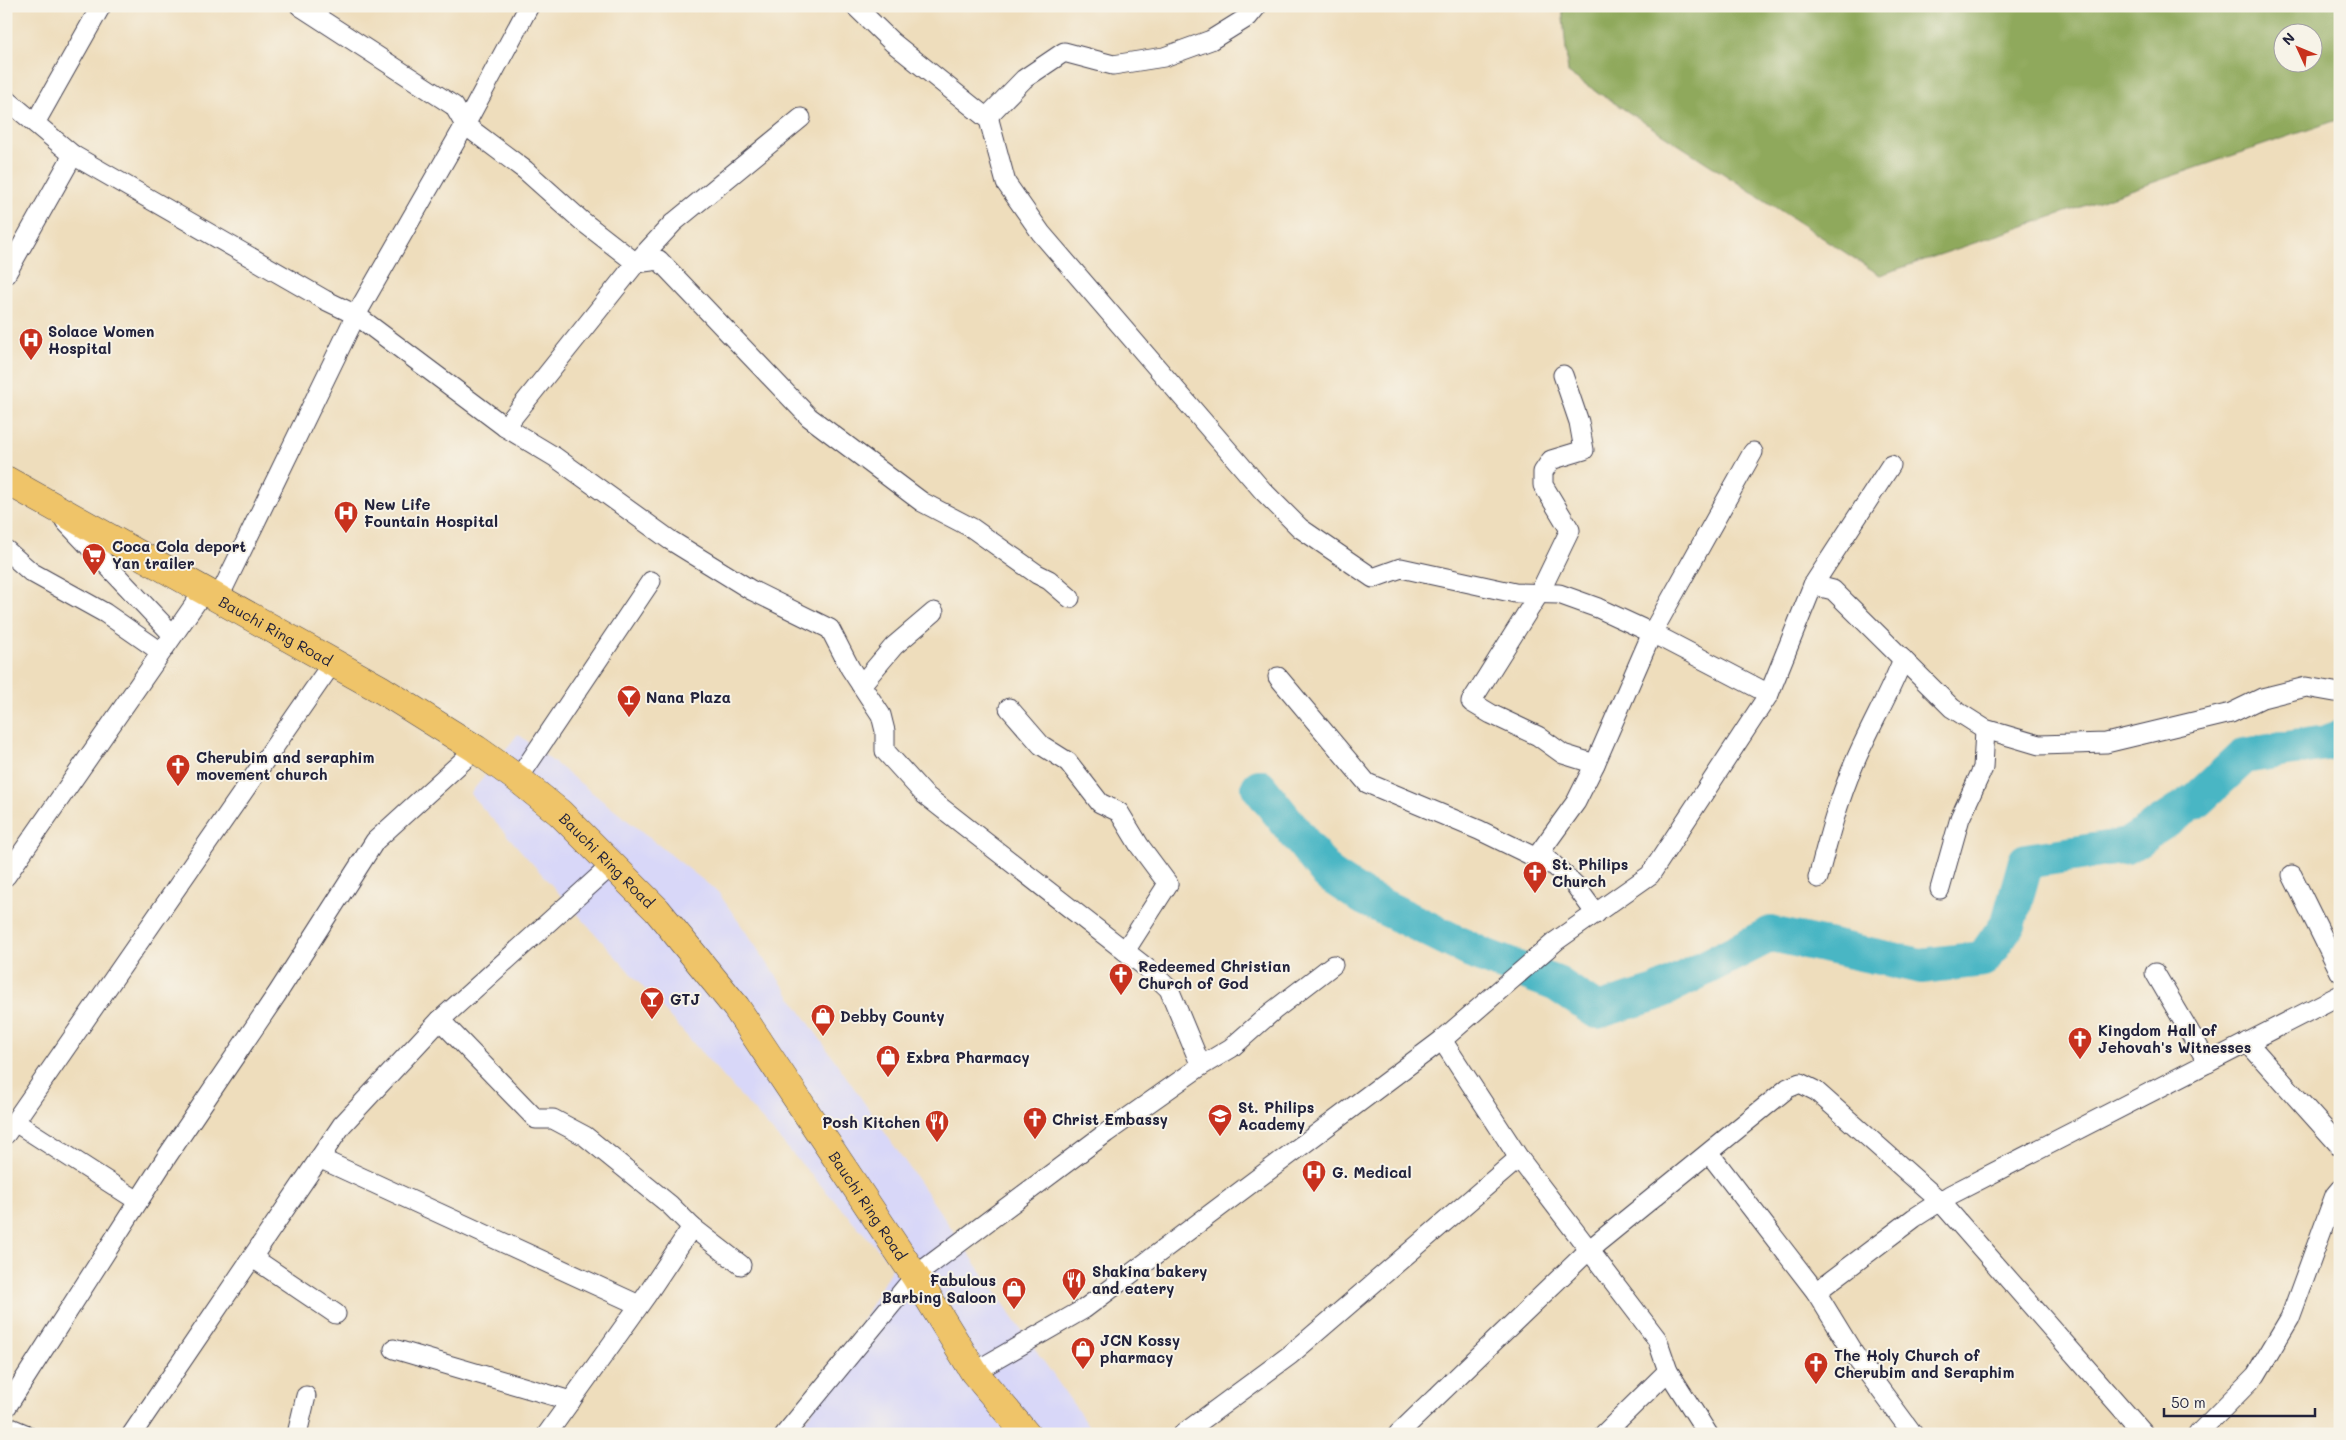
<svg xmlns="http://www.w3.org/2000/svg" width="2346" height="1440" viewBox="0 0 2346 1440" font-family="Mali,sans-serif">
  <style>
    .built { fill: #d8d7f8 }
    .forest { fill: #8fa95b; stroke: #58664b; fill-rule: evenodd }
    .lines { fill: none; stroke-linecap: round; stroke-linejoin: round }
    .river { stroke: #49b6c4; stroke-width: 36 }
    .street-casing { stroke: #413e4e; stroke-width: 21 }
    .primary-casing { stroke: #413e4e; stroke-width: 29 }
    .street { stroke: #fff; stroke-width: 19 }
    .primary { stroke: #efc469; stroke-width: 28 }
    .labels { text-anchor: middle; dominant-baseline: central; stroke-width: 4; stroke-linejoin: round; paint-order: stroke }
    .poi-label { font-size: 15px; font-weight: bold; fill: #22223b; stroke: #f7f3e8; text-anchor: start }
    .street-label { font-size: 15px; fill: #22223b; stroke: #f7f3e8 }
  </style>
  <rect width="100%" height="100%" fill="#f7f3e8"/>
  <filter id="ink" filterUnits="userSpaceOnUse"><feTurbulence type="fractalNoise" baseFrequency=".02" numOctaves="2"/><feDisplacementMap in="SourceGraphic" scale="10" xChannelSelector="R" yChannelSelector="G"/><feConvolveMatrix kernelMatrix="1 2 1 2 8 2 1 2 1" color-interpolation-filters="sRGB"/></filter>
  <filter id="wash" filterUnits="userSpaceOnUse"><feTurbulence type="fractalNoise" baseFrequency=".0096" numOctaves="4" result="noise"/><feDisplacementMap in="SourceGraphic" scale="20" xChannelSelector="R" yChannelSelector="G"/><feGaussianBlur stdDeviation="1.12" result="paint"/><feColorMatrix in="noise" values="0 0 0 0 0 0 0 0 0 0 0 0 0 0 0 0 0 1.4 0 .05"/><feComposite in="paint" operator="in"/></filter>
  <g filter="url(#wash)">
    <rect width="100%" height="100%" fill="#eeddbc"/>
    <polygon class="built" points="518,734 718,892 1094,1434 810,1434 802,1428 893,1266 470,794"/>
    <path class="forest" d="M1562,6h778v113l-460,156 -312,-202zM2284,32h30v30h-30z"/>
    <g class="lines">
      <polyline class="river" points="1259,787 1328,874 1363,897 1479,954 1557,984 1597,1011 1656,993 1771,934 1921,966 1983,959 2009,922 2026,861 2127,846 2198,799 2244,756 2326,743 2340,738"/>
    </g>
  </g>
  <g filter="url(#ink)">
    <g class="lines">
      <defs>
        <g id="street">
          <polyline points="300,6 454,106 465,125 525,170 582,221 636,263 659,260 809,417 922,502 972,528 1037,574 1049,580 1070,598"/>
          <polyline points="855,6 892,42 989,120 1006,183 1041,233 1263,491 1300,528 1373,578 1401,568 1515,593 1559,594 1598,608 1652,633 1769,694"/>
          <polyline points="6,99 73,155 325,300 356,315 505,427 555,457 670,540 751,590 830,629 850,668 881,715 885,731 885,751 925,795 1148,969 1169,989 1201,1066"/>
          <polyline points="989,120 987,117 1024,79 1064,52 1113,65 1164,57 1211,40 1248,17 1257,6"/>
          <polyline points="35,123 101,6"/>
          <polyline points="6,274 73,155"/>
          <polyline points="1563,375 1579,422 1584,450 1551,460 1543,472 1543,485 1570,530 1540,592 1471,702 1491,714 1538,736 1563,754 1595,764"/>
          <polyline points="505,427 636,263 673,223 801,118"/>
          <polyline points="65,521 173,635"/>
          <polyline points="6,550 31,572 105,613 161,652"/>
          <polyline points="1813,585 1891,465"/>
          <polyline points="218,599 356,315 465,125 529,6"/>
          <polyline points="1278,677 1367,783 1479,830 1549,864"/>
          <polyline points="861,685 894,646 934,612"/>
          <polyline points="1009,708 1041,745 1068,762 1100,803 1119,812 1139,845 1168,884 1125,951"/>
          <polyline points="518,779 651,581"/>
          <polyline points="2292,875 2340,972"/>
          <polyline points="6,876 204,591"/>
          <path d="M1818,878c10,-39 20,-77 36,-114 15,-36 35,-69 49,-105"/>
          <polyline points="1940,889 1960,818 1983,768 1985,729"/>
          <polyline points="1596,914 1575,885 1540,852 1576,802 1595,764 1652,633 1753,452"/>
          <polyline points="2155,973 2208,1063"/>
          <polyline points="440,1020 536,1119 553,1119 585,1136 670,1205 692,1227 646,1296 547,1434"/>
          <polyline points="1442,1040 1519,1158 1657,1339 1668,1371 1708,1434"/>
          <polyline points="2247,1042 2340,1146"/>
          <polyline points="15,1122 138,1201"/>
          <polyline points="6,1134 333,662"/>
          <polyline points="1709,1153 1816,1292 1854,1354 1913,1434"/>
          <polyline points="319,1158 639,1305"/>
          <polyline points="692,1227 741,1265"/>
          <polyline points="253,1258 336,1314"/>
          <polyline points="1816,1292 1914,1218 1950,1195 2340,995"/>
          <polyline points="394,1349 571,1401"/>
          <polyline points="974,1372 1084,1309 1442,1040 1556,941 1650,875 1769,694 1813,585 1833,590 1952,708 1985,729 2039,745 2106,743 2231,713 2262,698 2306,687 2340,693"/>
          <polyline points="6,1408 168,1155 277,994 375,841 476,749"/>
          <polyline points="6,1426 25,1434"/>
          <polyline points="132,1434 342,1125 440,1020 613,864"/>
          <polyline points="297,1434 306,1396"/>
          <polyline points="785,1434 915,1276 1106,1133 1201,1066 1231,1048 1273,1011 1333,965"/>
          <polyline points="1183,1434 1290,1355 1519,1158"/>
          <polyline points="1398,1434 1590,1249 1788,1088 1800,1083 1816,1091 1940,1201 2144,1434"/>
          <polyline points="1604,1434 1668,1371"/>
          <polyline points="2198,1434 2256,1375 2290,1318 2335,1195 2340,1189"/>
        </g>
        <g id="primary">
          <path id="s1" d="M6,480l376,210 94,59 42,30 42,34 97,97 79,97 179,269 59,96 52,62"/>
        </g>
      </defs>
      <use href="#street" class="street-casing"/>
      <use href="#primary" class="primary-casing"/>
      <use href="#street" class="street"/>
      <use href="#primary" class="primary"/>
    </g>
  </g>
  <defs>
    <symbol id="hospital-pin" viewBox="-11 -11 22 30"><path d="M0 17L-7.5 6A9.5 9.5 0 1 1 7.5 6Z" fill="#c8321e" stroke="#f7f3e8"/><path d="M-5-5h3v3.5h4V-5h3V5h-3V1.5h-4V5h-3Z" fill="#fff"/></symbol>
    <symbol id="supermarket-pin" viewBox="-11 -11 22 30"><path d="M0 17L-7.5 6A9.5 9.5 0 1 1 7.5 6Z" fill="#c8321e" stroke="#f7f3e8"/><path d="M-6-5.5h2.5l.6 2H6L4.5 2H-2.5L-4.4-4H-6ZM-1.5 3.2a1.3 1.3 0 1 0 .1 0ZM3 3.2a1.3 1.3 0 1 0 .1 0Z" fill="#fff"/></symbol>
    <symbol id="bar-pin" viewBox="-11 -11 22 30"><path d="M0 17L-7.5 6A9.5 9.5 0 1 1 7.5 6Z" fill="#c8321e" stroke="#f7f3e8"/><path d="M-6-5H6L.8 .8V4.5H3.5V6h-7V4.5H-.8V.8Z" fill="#fff"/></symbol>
    <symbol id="church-pin" viewBox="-11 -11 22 30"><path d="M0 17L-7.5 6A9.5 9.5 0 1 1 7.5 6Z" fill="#c8321e" stroke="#f7f3e8"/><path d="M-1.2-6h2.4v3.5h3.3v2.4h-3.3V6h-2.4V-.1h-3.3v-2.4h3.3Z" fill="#fff"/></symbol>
    <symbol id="shop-pin" viewBox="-11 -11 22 30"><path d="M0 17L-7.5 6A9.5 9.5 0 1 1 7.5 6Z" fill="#c8321e" stroke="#f7f3e8"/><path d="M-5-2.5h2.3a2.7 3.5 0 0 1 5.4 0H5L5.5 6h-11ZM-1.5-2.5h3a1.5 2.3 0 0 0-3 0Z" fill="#fff"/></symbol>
    <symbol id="school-pin" viewBox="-11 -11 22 30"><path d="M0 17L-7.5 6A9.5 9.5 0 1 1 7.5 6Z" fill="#c8321e" stroke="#f7f3e8"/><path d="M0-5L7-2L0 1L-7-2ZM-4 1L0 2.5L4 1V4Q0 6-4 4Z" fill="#fff"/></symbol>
    <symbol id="restaurant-pin" viewBox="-11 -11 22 30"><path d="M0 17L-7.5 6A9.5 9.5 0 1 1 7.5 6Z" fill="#c8321e" stroke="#f7f3e8"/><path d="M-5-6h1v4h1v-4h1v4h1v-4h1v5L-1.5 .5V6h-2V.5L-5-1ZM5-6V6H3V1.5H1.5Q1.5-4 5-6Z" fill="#fff"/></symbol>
  </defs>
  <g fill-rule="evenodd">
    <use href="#hospital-pin" x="17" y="326" width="28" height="38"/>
    <use href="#hospital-pin" x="332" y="499" width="28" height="38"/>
    <use href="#supermarket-pin" x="80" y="541" width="28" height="38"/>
    <use href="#bar-pin" x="615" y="683" width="28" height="38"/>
    <use href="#church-pin" x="164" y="752" width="28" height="38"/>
    <use href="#church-pin" x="1521" y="859" width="28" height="38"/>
    <use href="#church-pin" x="1107" y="961" width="28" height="38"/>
    <use href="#bar-pin" x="638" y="985" width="28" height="38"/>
    <use href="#shop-pin" x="809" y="1002" width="28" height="38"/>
    <use href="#church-pin" x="2066" y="1025" width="28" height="38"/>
    <use href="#shop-pin" x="874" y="1043" width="28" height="38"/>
    <use href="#school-pin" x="1206" y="1102" width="28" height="38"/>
    <use href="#church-pin" x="1021" y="1105" width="28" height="38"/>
    <use href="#restaurant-pin" x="923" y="1108" width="28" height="38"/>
    <use href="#hospital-pin" x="1300" y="1158" width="28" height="38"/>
    <use href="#restaurant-pin" x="1060" y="1266" width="28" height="38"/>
    <use href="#shop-pin" x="1000" y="1275" width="28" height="38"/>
    <use href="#shop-pin" x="1069" y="1335" width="28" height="38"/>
    <use href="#church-pin" x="1802" y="1350" width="28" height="38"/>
  </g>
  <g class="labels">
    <g class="poi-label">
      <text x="48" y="331">Solace Women<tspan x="48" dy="17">Hospital</tspan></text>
      <text x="364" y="504">New Life<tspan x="364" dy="17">Fountain Hospital</tspan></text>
      <text x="112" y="546">Coca Cola deport<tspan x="112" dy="17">Yan trailer</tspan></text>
      <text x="646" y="697">Nana Plaza</text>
      <text x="196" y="757">Cherubim and seraphim<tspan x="196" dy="17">movement church</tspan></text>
      <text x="1552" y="864">St. Philips<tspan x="1552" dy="17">Church</tspan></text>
      <text x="1138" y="966">Redeemed Christian<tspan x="1138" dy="17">Church of God</tspan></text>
      <text x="670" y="999">GTJ</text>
      <text x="840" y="1016">Debby County</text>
      <text x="2098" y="1030">Kingdom Hall of<tspan x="2098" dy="17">Jehovah's Witnesses</tspan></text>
      <text x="906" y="1057">Exbra Pharmacy</text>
      <text x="1238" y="1107">St. Philips<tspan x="1238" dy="17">Academy</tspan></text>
      <text x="1052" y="1119">Christ Embassy</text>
      <text x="920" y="1122" text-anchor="end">Posh Kitchen</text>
      <text x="1332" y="1172">G. Medical</text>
      <text x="1092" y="1271">Shakina bakery<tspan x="1092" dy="17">and eatery</tspan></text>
      <text x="996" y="1280" text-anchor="end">Fabulous<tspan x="996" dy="17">Barbing Saloon</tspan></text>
      <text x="1100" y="1340">JCN Kossy<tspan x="1100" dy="17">pharmacy</tspan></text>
      <text x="1834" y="1355">The Holy Church of<tspan x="1834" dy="17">Cherubim and Seraphim</tspan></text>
    </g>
    <g class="street-label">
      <text stroke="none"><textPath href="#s1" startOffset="309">Bauchi Ring Road</textPath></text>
      <text stroke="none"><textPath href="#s1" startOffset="714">Bauchi Ring Road</textPath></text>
      <text stroke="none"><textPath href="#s1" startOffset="1148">Bauchi Ring Road</textPath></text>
    </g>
  </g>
  <rect width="2346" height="1440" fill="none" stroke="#f7f3e8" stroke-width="25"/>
  <g transform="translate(2298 48) rotate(314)"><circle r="24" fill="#f7f3e8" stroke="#a29fa3"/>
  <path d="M0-4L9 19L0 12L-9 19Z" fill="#c8321e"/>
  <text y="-8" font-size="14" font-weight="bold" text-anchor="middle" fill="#22223b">N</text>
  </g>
  <path d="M2164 1408v8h151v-8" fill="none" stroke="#22223b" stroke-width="2.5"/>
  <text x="2171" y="1408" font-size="15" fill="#22223b" stroke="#f7f3e8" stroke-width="4" paint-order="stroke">50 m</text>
</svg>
